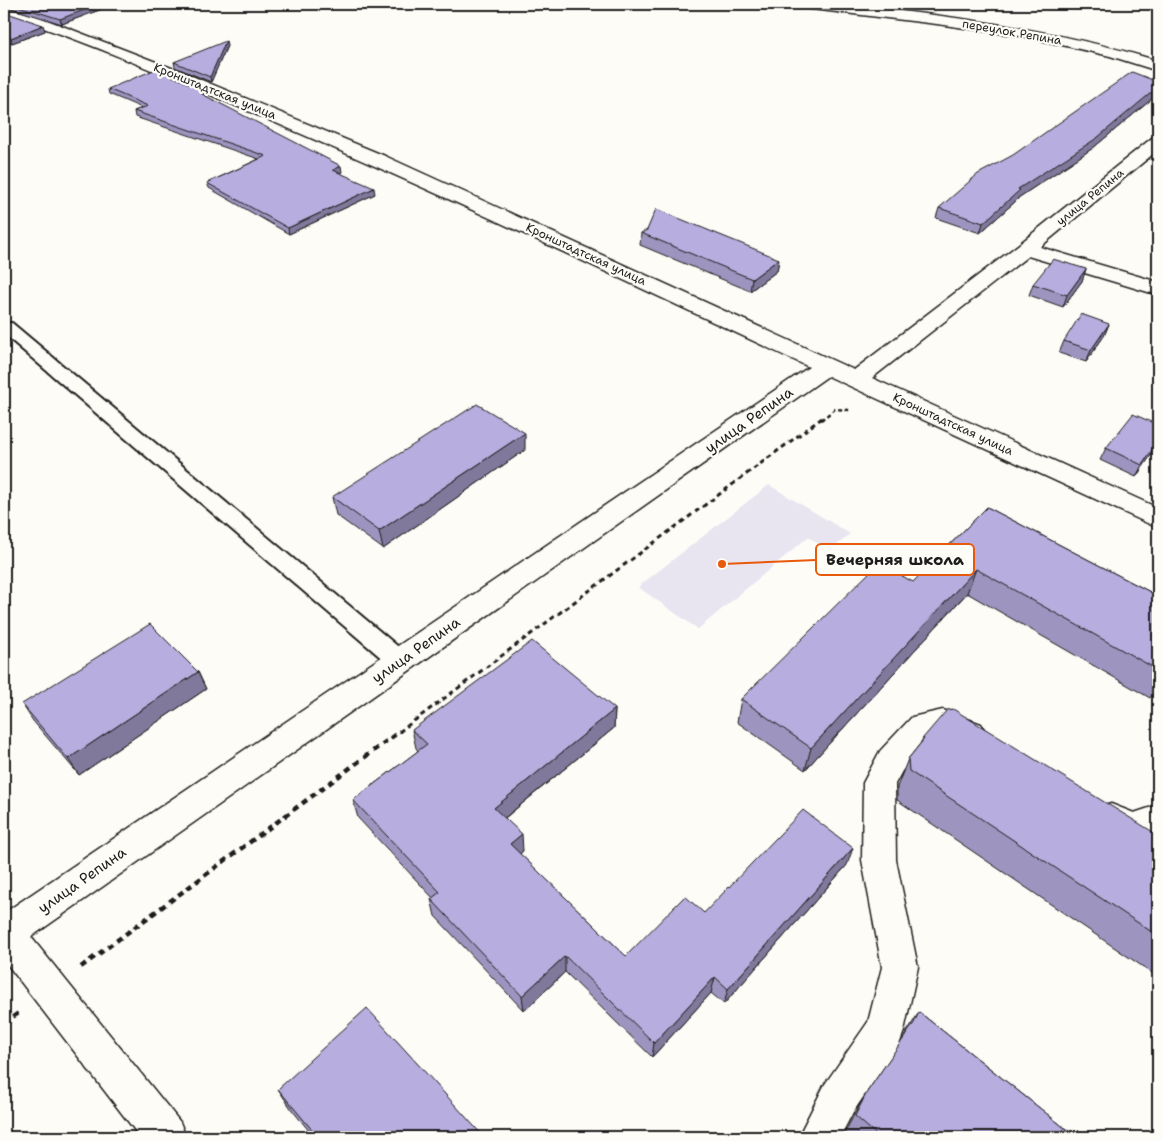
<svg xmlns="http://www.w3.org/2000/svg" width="1162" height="1141" viewBox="0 0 1162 1141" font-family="'Shantell Sans',sans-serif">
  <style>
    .built { fill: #e8e4f0 }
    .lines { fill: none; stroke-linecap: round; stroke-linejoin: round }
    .lane-casing { stroke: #1c1c1c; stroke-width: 4 }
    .street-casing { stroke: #1c1c1c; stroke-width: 3 }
    .path-far2 { stroke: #1c1c1c; stroke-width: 2.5; stroke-dasharray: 4 3; stroke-linecap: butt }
    .path-far1 { stroke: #1c1c1c; stroke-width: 3; stroke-dasharray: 5 4; stroke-linecap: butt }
    .path { stroke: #1c1c1c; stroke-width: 4.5; stroke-dasharray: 6 5; stroke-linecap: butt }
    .lane { fill: #fdfcf7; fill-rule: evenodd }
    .street { fill: #fdfcf7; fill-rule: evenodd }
    .wall { fill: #9d95bf; stroke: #1c1c1c }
    .shaded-wall { fill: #80799b; stroke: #1c1c1c }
    .building { fill: #b7adde; stroke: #1c1c1c }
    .labels { text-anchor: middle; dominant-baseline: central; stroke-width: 4.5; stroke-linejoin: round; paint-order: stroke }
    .far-street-label { font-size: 12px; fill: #1c1c1c; stroke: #fdfcf7 }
    .street-label { font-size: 15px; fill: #1c1c1c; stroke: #fdfcf7 }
    .leader { fill: none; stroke: #e8590c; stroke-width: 2 }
    .callout-dot { fill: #e8590c; stroke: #fdfcf7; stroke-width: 2 }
    .callout { fill: #fdfcf7; stroke: #e8590c; stroke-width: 2 }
    .callout-label { font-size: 16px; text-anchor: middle; font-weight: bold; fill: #1c1c1c }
  </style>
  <rect width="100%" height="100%" fill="#fdfcf7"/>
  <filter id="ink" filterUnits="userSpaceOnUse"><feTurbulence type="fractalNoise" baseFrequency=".02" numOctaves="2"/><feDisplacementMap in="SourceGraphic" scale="10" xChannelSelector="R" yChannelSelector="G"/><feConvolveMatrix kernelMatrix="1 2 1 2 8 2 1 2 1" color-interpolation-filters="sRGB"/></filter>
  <g filter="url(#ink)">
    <polygon class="built" points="769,485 850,534 831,550 808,537 698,629 638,587"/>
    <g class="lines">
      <defs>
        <polygon id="lane" points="4,323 12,323 408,655 411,661 408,667 400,670 392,667 4,334"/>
        <g id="street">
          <path d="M796,4c38,-3 76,3 113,8 85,10 168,24 249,49v10l-48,-15 -83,-19 -90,-13 -134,-16z"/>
          <path d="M4,7l35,10 143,55 203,84 469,214 164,-125 134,-107 6,-1v13l-118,97 118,35v13l-130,-39 -156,122 286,130v20l-330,-152 -797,561 149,185 6,15h-46l-136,-177v-47l805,-546c-184,-86 -367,-174 -554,-253 -83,-35 -166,-73 -251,-99z"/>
          <polygon points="943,710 981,724 986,733 981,742 970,746 942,736 932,738 902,771 895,784 896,860 918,967 904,1031 899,1045 853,1112 840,1137 798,1137 825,1084 868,1022 882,967 862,860 863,783 880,751 912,717"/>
          <path d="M1111,804l23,9 24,-8v31c-24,9 -36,8 -59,-6l-5,-11 5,-11z"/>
        </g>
      </defs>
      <use href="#lane" class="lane-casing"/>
      <use href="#street" class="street-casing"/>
      <polyline class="path-far2" points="821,420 835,409 851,410"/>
      <polyline class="path-far1" points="399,732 822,418"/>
      <g class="path">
        <polyline points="81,967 400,731"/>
        <polyline points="4,1023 20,1012"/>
      </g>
      <use href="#lane" class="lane"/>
      <use href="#street" class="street"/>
    </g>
    <g class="wall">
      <polygon points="4,4 102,4 101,5 102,9 62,24 4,6"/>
      <polygon points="4,12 45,31 12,43 4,40"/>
      <polygon points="227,46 211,82 175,67 174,62"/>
      <polygon points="1158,82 1158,94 1093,148 1018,198 1017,200 980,233 936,218 939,208"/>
      <polygon points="108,89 204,90 205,96 342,172 340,173 375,194 289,234 209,188 207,183 259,159 135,117 134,111 142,108 109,94"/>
      <polygon points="641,233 779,259 777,271 750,291 640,245"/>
      <polygon points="1086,269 1082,281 1063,307 1029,295 1033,284"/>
      <polygon points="1109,324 1104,336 1086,362 1059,353 1064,341"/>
      <polygon points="1158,425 1158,445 1136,477 1100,460 1106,448"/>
      <polygon points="525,450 383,549 336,515 332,497"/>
      <polygon points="987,507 1158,596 1158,687 1150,698 967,593 805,770 737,722 741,699 913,582"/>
      <polygon points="198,672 206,689 79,775 33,721 22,704"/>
      <polygon points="615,709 614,728 505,818 523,851 520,854 626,956 704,913 847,865 724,1004 711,993 652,1057 565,972 524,1011 435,916 431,899 433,898 358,818 353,800 418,751 416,748 412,730"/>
      <polygon points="923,738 1158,835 1158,977 897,800 897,787 908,759 920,744"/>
      <polygon points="919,1012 1076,1137 844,1137 843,1136 855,1113 867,1092 903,1040 905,1035"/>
      <polygon points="278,1089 484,1137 314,1137 292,1110"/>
    </g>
    <g class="shaded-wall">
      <polygon points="95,4 102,4 101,5 102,9 62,24 60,19"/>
      <polygon points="43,25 45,31 12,43 11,38"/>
      <polygon points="226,41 227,46 211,82 210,77"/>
      <polygon points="1158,87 1158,94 1093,148 1018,198 1017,200 980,233 983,223 1018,189"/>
      <polygon points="341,166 342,172 334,176 333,170"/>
      <polygon points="374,188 375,194 289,234 288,228"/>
      <polygon points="779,259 777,271 750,291 752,279"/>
      <polygon points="1086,269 1082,281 1063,307 1067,295"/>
      <polygon points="1109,324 1104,336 1086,362 1091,350"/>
      <polygon points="525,433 525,450 383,549 379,531"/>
      <polygon points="1158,441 1158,445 1136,477 1142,465"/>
      <polygon points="976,569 967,593 805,770 811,748"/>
      <polygon points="198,672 206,689 79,775 68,759"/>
      <polygon points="615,709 614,728 496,825 494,808"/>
      <polygon points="522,834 523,851 512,861 510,844"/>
      <polygon points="853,848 847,865 724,1004 728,989"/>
      <polygon points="565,956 565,972 524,1011 522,996"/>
      <polygon points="715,977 711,993 652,1057 654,1043"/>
    </g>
    <g class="building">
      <polygon points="12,4 100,4 60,19"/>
      <polygon points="4,12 43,25 11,38 4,36"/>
      <polygon points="226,41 210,77 174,62"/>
      <polygon points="156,69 204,90 202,94 341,166 333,170 374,188 288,228 207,183 266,156 134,111 148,106 108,89"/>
      <polygon points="1132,72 1158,82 1158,87 1097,138 1018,189 1020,190 983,223 939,208 978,174 1013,155"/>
      <polygon points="656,209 779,259 752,279 641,233 647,230"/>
      <polygon points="1053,259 1086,269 1067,295 1033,284"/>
      <polygon points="1081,314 1109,324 1091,350 1064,341"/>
      <polygon points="477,404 525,433 379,531 332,497"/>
      <polygon points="1133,414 1158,425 1158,441 1142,465 1106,448"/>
      <polygon points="987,507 1158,596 1158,670 976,569 811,748 741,699 879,563 913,582"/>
      <polygon points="150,624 198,672 68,759 22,704"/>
      <polygon points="532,641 615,709 494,808 522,834 510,844 626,956 685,896 704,913 803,810 853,848 728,989 715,977 654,1043 565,956 522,996 431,899 440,892 353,800 427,744 412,730"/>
      <polygon points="953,709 1158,835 1158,936 909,771 908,759 924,739 923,738 947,710"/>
      <polygon points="367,1008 484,1137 318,1137 278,1089"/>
      <polygon points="919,1012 1076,1137 879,1137 855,1116 867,1092 914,1023"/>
    </g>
  </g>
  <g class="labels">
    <g class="far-street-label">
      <text transform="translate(1012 32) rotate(10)">переулок Репина</text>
      <text transform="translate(215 91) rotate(22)">Кронштадтская улица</text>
      <text transform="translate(1090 197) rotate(-39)">улица Репина</text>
      <text transform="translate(586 254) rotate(25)">Кронштадтская улица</text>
      <text transform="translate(953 424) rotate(25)">Кронштадтская улица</text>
    </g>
    <g class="street-label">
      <text transform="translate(749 420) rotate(-35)">улица Репина</text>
      <text transform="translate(416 650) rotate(-35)">улица Репина</text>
      <text transform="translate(82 880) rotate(-35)">улица Репина</text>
    </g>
  </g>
  <path class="leader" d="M722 564L816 560"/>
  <circle class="callout-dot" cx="722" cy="564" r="5"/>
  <rect class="callout" x="816" y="544" width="158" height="31" rx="5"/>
  <g class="callout-label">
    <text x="895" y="565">Вечерняя школа</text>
  </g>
  <rect width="1162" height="1141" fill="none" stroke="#fdfcf7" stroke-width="20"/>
  <rect x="10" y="10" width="1142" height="1121" fill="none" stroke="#1c1c1c" stroke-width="2" filter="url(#ink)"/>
</svg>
